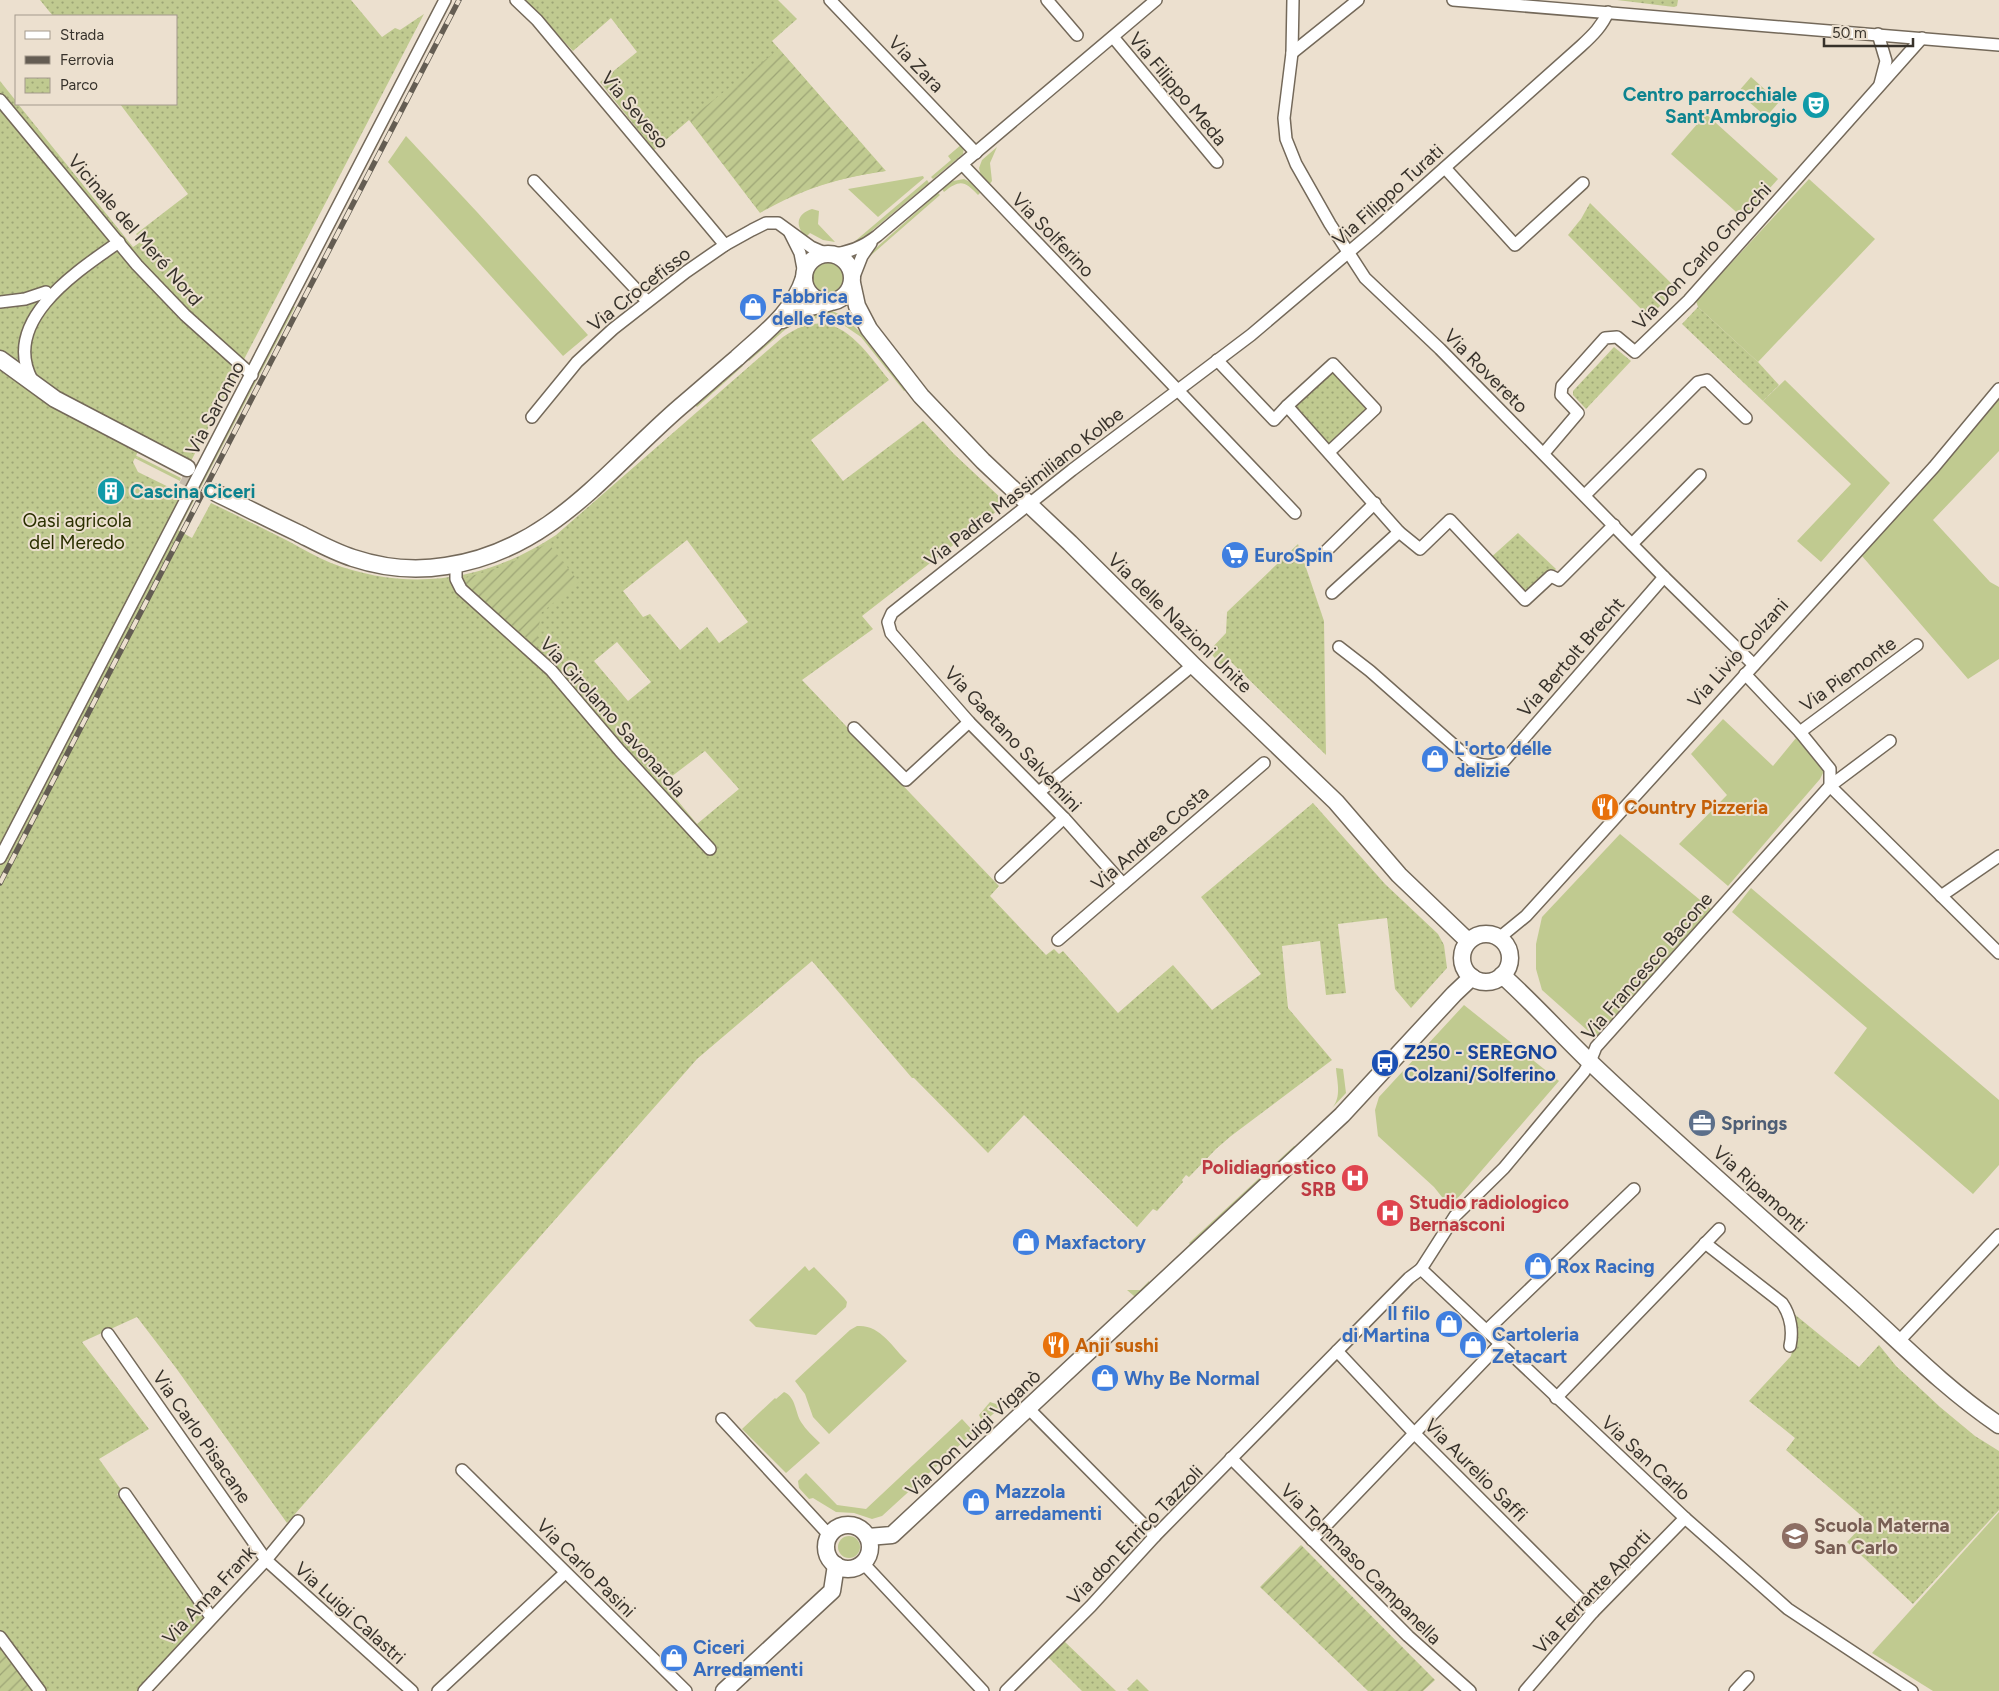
<svg xmlns="http://www.w3.org/2000/svg" width="1999" height="1691" viewBox="0 0 1999 1691" font-family="Figtree,sans-serif">
  <style>
    .grass { fill: #c0ca90 }
    .park { fill: url(#park-dots); fill-rule: evenodd }
    .garden { fill: url(#garden-furrows) }
    .lines { fill: none; stroke-linecap: round; stroke-linejoin: round }
    .secondary-tunnel { stroke: #c8bdae; stroke-width: 16; stroke-dasharray: 16 8; stroke-linecap: butt }
    .street-casing { stroke: #74695a; stroke-width: 14 }
    .secondary-casing { stroke: #74695a; stroke-width: 19 }
    .street { stroke: #fff; stroke-width: 11 }
    .secondary { stroke: #fff; stroke-width: 16 }
    .rail-casing { stroke: #645d53; stroke-width: 5.5 }
    .rail { stroke: #ece0cf; stroke-width: 4; stroke-dasharray: 11; stroke-linecap: butt }
    .labels { text-anchor: middle; dominant-baseline: central; stroke-width: 4; stroke-linejoin: round; paint-order: stroke }
    .street-label { font-size: 19px; fill: #37322b; stroke: #ece0cf }
    .culture-label { font-size: 19px; font-weight: bold; fill: #0d838f; stroke: #ece0cf; text-anchor: end }
    .shop-label { font-size: 19px; font-weight: bold; fill: #366cbe; stroke: #ece0cf; text-anchor: start }
    .park-label { font-size: 19px; fill: #2b3000; stroke: #ece0cf }
    .food-label { font-size: 19px; font-weight: bold; fill: #c56008; stroke: #ece0cf; text-anchor: start }
    .transit-label { font-size: 19px; font-weight: bold; fill: #164399; stroke: #ece0cf; text-anchor: start }
    .service-label { font-size: 19px; font-weight: bold; fill: #4e5e75; stroke: #ece0cf; text-anchor: start }
    .health-label { font-size: 19px; font-weight: bold; fill: #be3a42; stroke: #ece0cf; text-anchor: end }
    .education-label { font-size: 19px; font-weight: bold; fill: #785e54; stroke: #ece0cf; text-anchor: start }
  </style>
  <defs>
    <pattern id="park-dots" width="8" height="8" patternUnits="userSpaceOnUse" patternTransform="scale(1.25)"><rect width="8" height="8" fill="#c0ca90"/><path d="M2 2h.1M6 6h.1" fill="none" stroke="#9da576" stroke-width="1.8" stroke-linecap="round"/></pattern>
    <pattern id="garden-furrows" width="10" height="10" patternUnits="userSpaceOnUse" patternTransform="scale(1.25)"><rect width="10" height="10" fill="#c0ca90"/><path d="M-1 1l2-2M0 10L10 0M9 11l2-2" fill="none" stroke="#9da576"/></pattern>
  </defs>
  <rect width="100%" height="100%" fill="#ece0cf"/>
  <g class="grass">
    <polygon points="1751,77 1779,102 1766,117 1738,92"/>
    <polygon points="1706,114 1778,179 1743,218 1671,154"/>
    <polygon points="406,136 477,212 588,335 563,356 388,162"/>
    <polygon points="962,144 964,147 963,154 933,179 931,177 951,160 948,156"/>
    <polygon points="997,147 990,163 992,181 989,185 981,176 979,168 982,160"/>
    <polygon points="923,176 924,178 878,217 848,189"/>
    <path d="M964,179l6,3 10,11 -2,2c-13,-14 -18,-16 -34,-3l-2,-3 11,-8z"/>
    <polygon points="1809,179 1875,239 1758,362 1698,307 1696,301"/>
    <polygon points="927,180 929,183 856,244 854,242"/>
    <polygon points="938,193 940,195 869,257 867,256"/>
    <path d="M812,209l7,2 -1,13 17,18 -12,-2 -13,-7 -4,4c-11,-11 -10,-23 6,-28z"/>
    <circle cx="828" cy="279" r="16"/>
    <polygon points="293,306 295,307 0,872 0,867"/>
    <polygon points="830,310 841,315 838,322 818,318 803,321 801,315"/>
    <polygon points="797,317 799,322 786,329 749,361 747,359"/>
    <polygon points="846,318 859,331 906,390 904,391 861,337 842,324"/>
    <polygon points="741,364 743,366 697,407 695,405"/>
    <polygon points="0,374 95,435 181,478 180,481 89,435"/>
    <polygon points="1785,380 1890,483 1821,562 1797,541 1851,484 1763,401"/>
    <polygon points="1999,396 1999,451 1933,520 1990,582 1999,587 1999,659 1968,679 1862,556"/>
    <polygon points="1723,719 1773,766 1796,738 1824,771 1820,779 1728,886 1679,844 1727,795 1691,754"/>
    <polygon points="1620,834 1711,909 1596,1038 1542,990 1536,969 1536,944 1542,917"/>
    <polygon points="1751,888 1999,1100 1999,1165 1973,1194 1834,1073 1867,1028 1732,912"/>
    <polygon points="1464,1005 1559,1081 1450,1207 1434,1187 1378,1136 1375,1110 1379,1097"/>
    <path d="M1336,1068l7,1 3,24 -14,15c10,-11 5,-26 4,-40z"/>
    <polygon points="1294,1146 1300,1147 1193,1247 1189,1243"/>
    <polygon points="805,1266 809,1271 814,1267 844,1298 847,1302 846,1307 816,1335 756,1327 749,1320"/>
    <polygon points="1149,1281 1149,1285 1139,1296 1134,1296 1127,1290 1140,1290"/>
    <path d="M857,1326c23,-2 35,21 50,35l-78,73 -16,-17 -8,-23 -10,-13 55,-51z"/>
    <path d="M784,1392c12,5 11,20 17,30 5,8 12,14 19,21l-34,30 -44,-44 33,-31 1,1z"/>
    <polygon points="990,1402 1002,1406 983,1423 979,1415"/>
    <polygon points="962,1419 974,1432 882,1516 872,1519 854,1513 836,1512 813,1498 809,1499 799,1488 798,1481 806,1473 837,1505 866,1509"/>
    <polygon points="1999,1512 1999,1691 1933,1691 1872,1653"/>
    <circle cx="849" cy="1547" r="11"/>
  </g>
  <g class="park">
    <path d="M40,0h311l31,37 13,-9 5,2 24,-16 -233,447 -47,-22 -11,23 5,10 47,23 -16,30 23,13 19,-35c27,13 53,26 79,39 13,7 27,15 41,21 79,30 156,18 225,-28l227,-198c51,-36 77,7 106,43l-78,60 32,41 80,-60 31,33 50,47 -1,5 -11,9 -130,101 11,13 -71,51 197,206 -9,10 56,59 8,-6 5,5 4,-3 55,62 55,-48 39,45 49,-36 -60,-77 112,-94 72,81 53,50 6,11 3,23 -36,40 -16,-19 -8,-71 -49,6 8,69 -20,2 -6,-54 -38,5 6,62 44,52 -101,76 -15,13 -27,28 -3,-2 -4,5 1,2 -26,29 -4,-2 -16,18 -113,-112 -36,38 -74,-75h-2l-100,-117 -115,98 -410,464 -111,-155 -39,-51 -55,25 67,87 -50,30 23,32 -5,3 89,123 -66,74h-140v-1610l16,20v3h2l115,143 9,-6 -6,-7 52,-40 -68,-90h56v-88h-123zM687,540l61,82 -29,21 -12,-16 -27,23 -30,-36 -7,3 -20,-26zM617,642l34,40 -23,19 -34,-40zM705,751l34,38 -42,35 -34,-41z"/>
    <path d="M525,0h253l19,19 -25,22 114,130c-48,7 -84,18 -126,42l-71,-93 -35,30 -54,-68 37,-30 -26,-34 -38,33z"/>
    <polygon points="1617,0 1678,0 1677,6 1674,7"/>
    <polygon points="1590,203 1677,289 1649,317 1568,235 1581,219"/>
    <polygon points="1698,307 1758,362 1779,385 1763,401 1682,324"/>
    <polygon points="1614,347 1631,361 1586,409 1573,395 1573,391"/>
    <polygon points="1333,364 1375,409 1329,452 1287,406"/>
    <polygon points="1518,533 1556,569 1525,600 1488,560"/>
    <polygon points="1298,544 1324,621 1326,755 1230,661 1223,668 1209,651 1226,633 1227,612"/>
    <polygon points="1793,1313 1859,1367 1879,1345 1896,1366 1940,1407 1975,1436 1999,1451 1999,1510 1913,1604 1847,1542 1859,1529 1857,1527 1864,1518 1786,1450 1795,1438 1749,1401 1791,1356 1795,1337"/>
    <polygon points="1064,1641 1116,1691 1082,1691 1048,1657"/>
    <polygon points="1137,1679 1149,1691 1129,1691 1127,1689"/>
  </g>
  <g class="garden">
    <path d="M779,49l106,122c-47,7 -83,17 -125,41l-71,-93z"/>
    <polygon points="548,543 579,582 541,613 536,646 466,586 462,579 507,565"/>
    <polygon points="1301,1545 1435,1680 1423,1691 1368,1691 1260,1587"/>
    <polygon points="0,1648 33,1691 0,1691"/>
  </g>
  <g class="lines">
    <polyline class="secondary-tunnel" points="183,476 216,493"/>
    <defs>
      <g id="street">
        <polyline points="516,0 537,20 725,245"/>
        <polyline points="830,0 976,153"/>
        <polyline points="1047,0 1077,35"/>
        <polyline points="1293,0 1292,53 1284,118 1286,139 1296,164 1330,224 1365,278 1440,349 1664,577 1754,665"/>
        <polyline points="1453,0 1999,45"/>
        <polyline points="1878,34 1886,61 1880,84"/>
        <polyline points="1113,37 1217,162"/>
        <polyline points="1292,53 1358,0"/>
        <polyline points="0,100 137,265 185,315 252,375"/>
        <polyline points="962,164 1295,513"/>
        <polyline points="1445,168 1515,245 1583,183"/>
        <polyline points="534,181 647,301"/>
        <polyline points="790,233 800,253 804,274"/>
        <path d="M831,254c18,-1 32,-7 46,-18l279,-236"/>
        <polyline points="853,279 862,256 871,243"/>
        <polyline points="0,302 25,299 46,292"/>
        <polyline points="1217,360 1274,420 1287,406 1399,532 1332,593"/>
        <path d="M32,380c-32,-60 47,-110 87,-138"/>
        <polyline points="1287,406 1333,364 1375,409 1329,452"/>
        <polyline points="532,417 577,362 613,329 686,272 725,245 752,230 766,223 778,223 811,247 827,254"/>
        <polyline points="1544,453 1578,413 1561,395 1562,386 1605,338 1617,337 1635,352 1689,300 1922,38"/>
        <polyline points="1585,495 1698,382 1707,380 1746,418"/>
        <polyline points="1399,532 1420,549 1450,520 1525,600 1551,576 1559,580 1614,525"/>
        <polyline points="1632,544 1700,475"/>
        <polyline points="1322,555 1375,503"/>
        <polyline points="456,565 456,579 461,589 551,670 620,751 710,849"/>
        <path d="M1339,647l31,24 103,91c12,5 19,4 31,-1l160,-184"/>
        <polyline points="1745,674 1800,732 1830,769 1830,786 1999,953"/>
        <polyline points="854,728 906,780 969,722"/>
        <polyline points="1800,732 1917,645"/>
        <polyline points="1890,741 1830,786 1596,1047 1590,1062 1584,1072 1504,1168 1455,1216 1421,1269 1685,1518 1788,1609 1912,1691"/>
        <polyline points="1039,792 1193,665"/>
        <polyline points="0,858 445,0"/>
        <polyline points="1001,877 1064,818"/>
        <path d="M1123,884l-59,-66 -95,-96 -78,-89 -3,-11 4,-9 180,-143 179,-135 125,-106 205,-183c12,-11 21,-20 27,-34"/>
        <polyline points="1941,896 1999,856"/>
        <polyline points="1499,938 1526,916 1934,467 1999,389"/>
        <polyline points="1058,940 1264,763"/>
        <path d="M1705,1243l77,60c9,13 11,29 8,43"/>
        <polyline points="1487,1330 1634,1189"/>
        <polyline points="108,1334 266,1560 412,1691"/>
        <polyline points="1899,1341 1999,1235"/>
        <polyline points="1337,1351 1414,1433 1593,1612"/>
        <polyline points="1556,1398 1719,1229"/>
        <polyline points="1028,1408 1155,1536"/>
        <polyline points="722,1419 830,1536"/>
        <polyline points="1231,1458 1408,1636 1470,1691"/>
        <polyline points="462,1470 686,1691"/>
        <polyline points="125,1494 211,1617"/>
        <polyline points="1312,1540 1500,1344"/>
        <polyline points="863,1563 983,1691"/>
        <polyline points="0,1637 40,1691"/>
        <polyline points="144,1691 266,1560 298,1521"/>
        <polyline points="438,1691 565,1573"/>
        <polyline points="1006,1691 1091,1606 1155,1536 1409,1278 1421,1269"/>
        <polyline points="1525,1691 1593,1612 1685,1518"/>
        <polyline points="1735,1691 1748,1677"/>
      </g>
      <g id="secondary">
        <circle cx="828" cy="278" r="24"/>
        <polyline points="852,283 857,306 869,329 921,396 983,461 1070,543 1193,665 1336,802 1399,875 1468,941"/>
        <polyline points="782,320 806,308 828,303"/>
        <polyline points="0,359 55,399 187,468"/>
        <path d="M216,493c27,13 54,27 82,40 18,9 36,19 55,25 30,10 62,13 93,8 104,-15 160,-95 234,-159 19,-16 38,-33 57,-49 26,-24 56,-45 67,-80"/>
        <circle cx="1486" cy="958" r="24"/>
        <path d="M1502,975c31,28 59,59 89,88 83,79 170,154 256,231 49,44 97,94 152,131"/>
        <circle cx="848" cy="1547" r="22"/>
        <polyline points="868,1537 892,1535 1342,1115 1454,994 1472,977"/>
        <polyline points="724,1691 832,1591 836,1565"/>
      </g>
    </defs>
    <use href="#street" class="street-casing"/>
    <use href="#secondary" class="secondary-casing"/>
    <use href="#street" class="street"/>
    <use href="#secondary" class="secondary"/>
    <defs>
      <polyline id="rail" points="0,883 459,0"/>
    </defs>
    <use href="#rail" class="rail-casing"/>
    <use href="#rail" class="rail"/>
  </g>
  <defs>
    <symbol id="theatre-disc" viewBox="-11 -11 22 22"><circle r="9.5" fill="#0f9aa8" stroke="#ece0cf"/><path d="M-5-5.5Q0-4 5-5.5V0Q5 5 0 6Q-5 5-5 0ZM-3.3-2.5H-1v1.5H-3.3ZM1-2.5H3.3v1.5H1ZM-2.8 1Q0 5.5 2.8 1Z" fill="#fff"/></symbol>
    <symbol id="shop-disc" viewBox="-11 -11 22 22"><circle r="9.5" fill="#3f7fe0" stroke="#ece0cf"/><path d="M-5-2.5h2.3a2.7 3.5 0 0 1 5.4 0H5L5.5 6h-11ZM-1.5-2.5h3a1.5 2.3 0 0 0-3 0Z" fill="#fff"/></symbol>
    <symbol id="building-disc" viewBox="-11 -11 22 22"><circle r="9.5" fill="#0f9aa8" stroke="#ece0cf"/><path d="M-4-6H4V6H1V3H-1V6H-4ZM-2.5-4.3h1.7v1.8h-1.7ZM.8-4.3h1.7v1.8H.8ZM-2.5-1h1.7V.8h-1.7ZM.8-1h1.7V.8H.8Z" fill="#fff"/></symbol>
    <symbol id="supermarket-disc" viewBox="-11 -11 22 22"><circle r="9.5" fill="#3f7fe0" stroke="#ece0cf"/><path d="M-6-5.5h2.5l.6 2H6L4.5 2H-2.5L-4.4-4H-6ZM-1.5 3.2a1.3 1.3 0 1 0 .1 0ZM3 3.2a1.3 1.3 0 1 0 .1 0Z" fill="#fff"/></symbol>
    <symbol id="restaurant-disc" viewBox="-11 -11 22 22"><circle r="9.5" fill="#e8710a" stroke="#ece0cf"/><path d="M-5-6h1v4h1v-4h1v4h1v-4h1v5L-1.5 .5V6h-2V.5L-5-1ZM5-6V6H3V1.5H1.5Q1.5-4 5-6Z" fill="#fff"/></symbol>
    <symbol id="bus-disc" viewBox="-11 -11 22 22"><circle r="9.5" fill="#1a4fb4" stroke="#ece0cf"/><path d="M-5-6H5V4H4V6H2V4H-2V6H-4V4H-5ZM-3.5-4V0h7V-4ZM-3.5 1.2v1.5H-2V1.2ZM2 1.2v1.5H3.5V1.2Z" fill="#fff"/></symbol>
    <symbol id="office-disc" viewBox="-11 -11 22 22"><circle r="9.5" fill="#5c6f8a" stroke="#ece0cf"/><path d="M-6-3h4V-5.5h4V-3h4V5H-6ZM-1-4.5V-3h2v-1.5ZM-6 0V1H6V0Z" fill="#fff"/></symbol>
    <symbol id="hospital-disc" viewBox="-11 -11 22 22"><circle r="9.5" fill="#e0444e" stroke="#ece0cf"/><path d="M-5-5h3v3.5h4V-5h3V5h-3V1.5h-4V5h-3Z" fill="#fff"/></symbol>
    <symbol id="school-disc" viewBox="-11 -11 22 22"><circle r="9.5" fill="#8d6e63" stroke="#ece0cf"/><path d="M0-5L7-2L0 1L-7-2ZM-4 1L0 2.5L4 1V4Q0 6-4 4Z" fill="#fff"/></symbol>
  </defs>
  <g fill-rule="evenodd">
    <use href="#theatre-disc" x="1800" y="89" width="32" height="32"/>
    <use href="#shop-disc" x="737" y="291" width="32" height="32"/>
    <use href="#building-disc" x="95" y="475" width="32" height="32"/>
    <use href="#supermarket-disc" x="1219" y="539" width="32" height="32"/>
    <use href="#shop-disc" x="1419" y="743" width="32" height="32"/>
    <use href="#restaurant-disc" x="1589" y="791" width="32" height="32"/>
    <use href="#bus-disc" x="1369" y="1047" width="32" height="32"/>
    <use href="#office-disc" x="1686" y="1107" width="32" height="32"/>
    <use href="#hospital-disc" x="1339" y="1162" width="32" height="32"/>
    <use href="#hospital-disc" x="1374" y="1197" width="32" height="32"/>
    <use href="#shop-disc" x="1010" y="1226" width="32" height="32"/>
    <use href="#shop-disc" x="1522" y="1250" width="32" height="32"/>
    <use href="#shop-disc" x="1433" y="1308" width="32" height="32"/>
    <use href="#restaurant-disc" x="1040" y="1329" width="32" height="32"/>
    <use href="#shop-disc" x="1457" y="1329" width="32" height="32"/>
    <use href="#shop-disc" x="1089" y="1362" width="32" height="32"/>
    <use href="#shop-disc" x="960" y="1486" width="32" height="32"/>
    <use href="#school-disc" x="1779" y="1520" width="32" height="32"/>
    <use href="#shop-disc" x="658" y="1642" width="32" height="32"/>
  </g>
  <g class="labels">
    <g class="street-label">
      <text transform="translate(916 64) rotate(46)">Via Zara</text>
      <text transform="translate(1178 89) rotate(50)">Via Filippo Meda</text>
      <text transform="translate(635 110) rotate(50)">Via Seveso</text>
      <text transform="translate(1388 195) rotate(-42)">Via Filippo Turati</text>
      <text transform="translate(135 230) rotate(49)">Vicinale del Meré Nord</text>
      <text transform="translate(1053 235) rotate(46)">Via Solferino</text>
      <text transform="translate(1702 256) rotate(-47)">Via Don Carlo Gnocchi</text>
      <text transform="translate(639 289) rotate(-38)">Via Crocefisso</text>
      <text transform="translate(1486 371) rotate(45)">Via Rovereto</text>
      <text transform="translate(215 408) rotate(-62)">Via Saronno</text>
      <text transform="translate(1024 487) rotate(-38)">Via Padre Massimiliano Kolbe</text>
      <text transform="translate(1180 623) rotate(44)">Via delle Nazioni Unite</text>
      <text transform="translate(1738 653) rotate(-48)">Via Livio Colzani</text>
      <text transform="translate(1571 657) rotate(-49)">Via Bertolt Brecht</text>
      <text transform="translate(1848 674) rotate(-36)">Via Piemonte</text>
      <text transform="translate(613 717) rotate(48)">Via Girolamo Savonarola</text>
      <text transform="translate(1013 739) rotate(47)">Via Gaetano Salvemini</text>
      <text transform="translate(1150 838) rotate(-41)">Via Andrea Costa</text>
      <text transform="translate(1647 966) rotate(-49)">Via Francesco Bacone</text>
      <text transform="translate(1760 1189) rotate(42)">Via Ripamonti</text>
      <text transform="translate(973 1433) rotate(-43)">Via Don Luigi Viganò</text>
      <text transform="translate(202 1437) rotate(55)">Via Carlo Pisacane</text>
      <text transform="translate(1646 1458) rotate(43)">Via San Carlo</text>
      <text transform="translate(1476 1470) rotate(45)">Via Aurelio Saffi</text>
      <text transform="translate(1135 1535) rotate(-46)">Via don Enrico Tazzoli</text>
      <text transform="translate(1361 1564) rotate(45)">Via Tommaso Campanella</text>
      <text transform="translate(586 1568) rotate(45)">Via Carlo Pasini</text>
      <text transform="translate(1592 1592) rotate(-47)">Via Ferrante Aporti</text>
      <text transform="translate(209 1595) rotate(-47)">Via Anna Frank</text>
      <text transform="translate(350 1613) rotate(42)">Via Luigi Calastri</text>
    </g>
    <g class="culture-label">
      <text x="1797" y="94">Centro parrocchiale<tspan x="1797" dy="22">Sant'Ambrogio</tspan></text>
      <text x="130" y="491" text-anchor="start">Cascina Ciceri</text>
    </g>
    <g class="shop-label">
      <text x="772" y="296">Fabbrica<tspan x="772" dy="22">delle feste</tspan></text>
      <text x="1254" y="555">EuroSpin</text>
      <text x="1454" y="748">L'orto delle<tspan x="1454" dy="22">delizie</tspan></text>
      <text x="1045" y="1242">Maxfactory</text>
      <text x="1557" y="1266">Rox Racing</text>
      <text x="1430" y="1313" text-anchor="end">Il filo<tspan x="1430" dy="22">di Martina</tspan></text>
      <text x="1492" y="1334">Cartoleria<tspan x="1492" dy="22">Zetacart</tspan></text>
      <text x="1124" y="1378">Why Be Normal</text>
      <text x="995" y="1491">Mazzola<tspan x="995" dy="22">arredamenti</tspan></text>
      <text x="693" y="1647">Ciceri<tspan x="693" dy="22">Arredamenti</tspan></text>
    </g>
    <g class="park-label">
      <text x="77" y="520">Oasi agricola<tspan x="77" dy="22">del Meredo</tspan></text>
    </g>
    <g class="food-label">
      <text x="1624" y="807">Country Pizzeria</text>
      <text x="1075" y="1345">Anji sushi</text>
    </g>
    <g class="transit-label">
      <text x="1404" y="1052">Z250 - SEREGNO<tspan x="1404" dy="22">Colzani/Solferino</tspan></text>
    </g>
    <g class="service-label">
      <text x="1721" y="1123">Springs</text>
    </g>
    <g class="health-label">
      <text x="1336" y="1167">Polidiagnostico<tspan x="1336" dy="22">SRB</tspan></text>
      <text x="1409" y="1202" text-anchor="start">Studio radiologico<tspan x="1409" dy="22">Bernasconi</tspan></text>
    </g>
    <g class="education-label">
      <text x="1814" y="1525">Scuola Materna<tspan x="1814" dy="22">San Carlo</tspan></text>
    </g>
  </g>
  <rect x="15" y="15" width="162" height="90" fill="#ece0cf" stroke="#a49a8d"/>
  <rect x="25" y="31" width="25" height="8" fill="#ffffff" stroke="#a49a8d"/>
  <text x="60" y="40" font-size="15" fill="#37322b">Strada</text>
  <rect x="25" y="56" width="25" height="8" fill="#645d53" stroke="#a49a8d"/>
  <text x="60" y="65" font-size="15" fill="#37322b">Ferrovia</text>
  <rect x="25" y="78" width="25" height="15" fill="url(#park-dots)" stroke="#a49a8d"/>
  <text x="60" y="90" font-size="15" fill="#37322b">Parco</text>
  <path d="M1824 38v8h89v-8" fill="none" stroke="#37322b" stroke-width="2.5"/>
  <text x="1832" y="38" font-size="15" fill="#37322b" stroke="#ece0cf" stroke-width="4" paint-order="stroke">50 m</text>
</svg>
